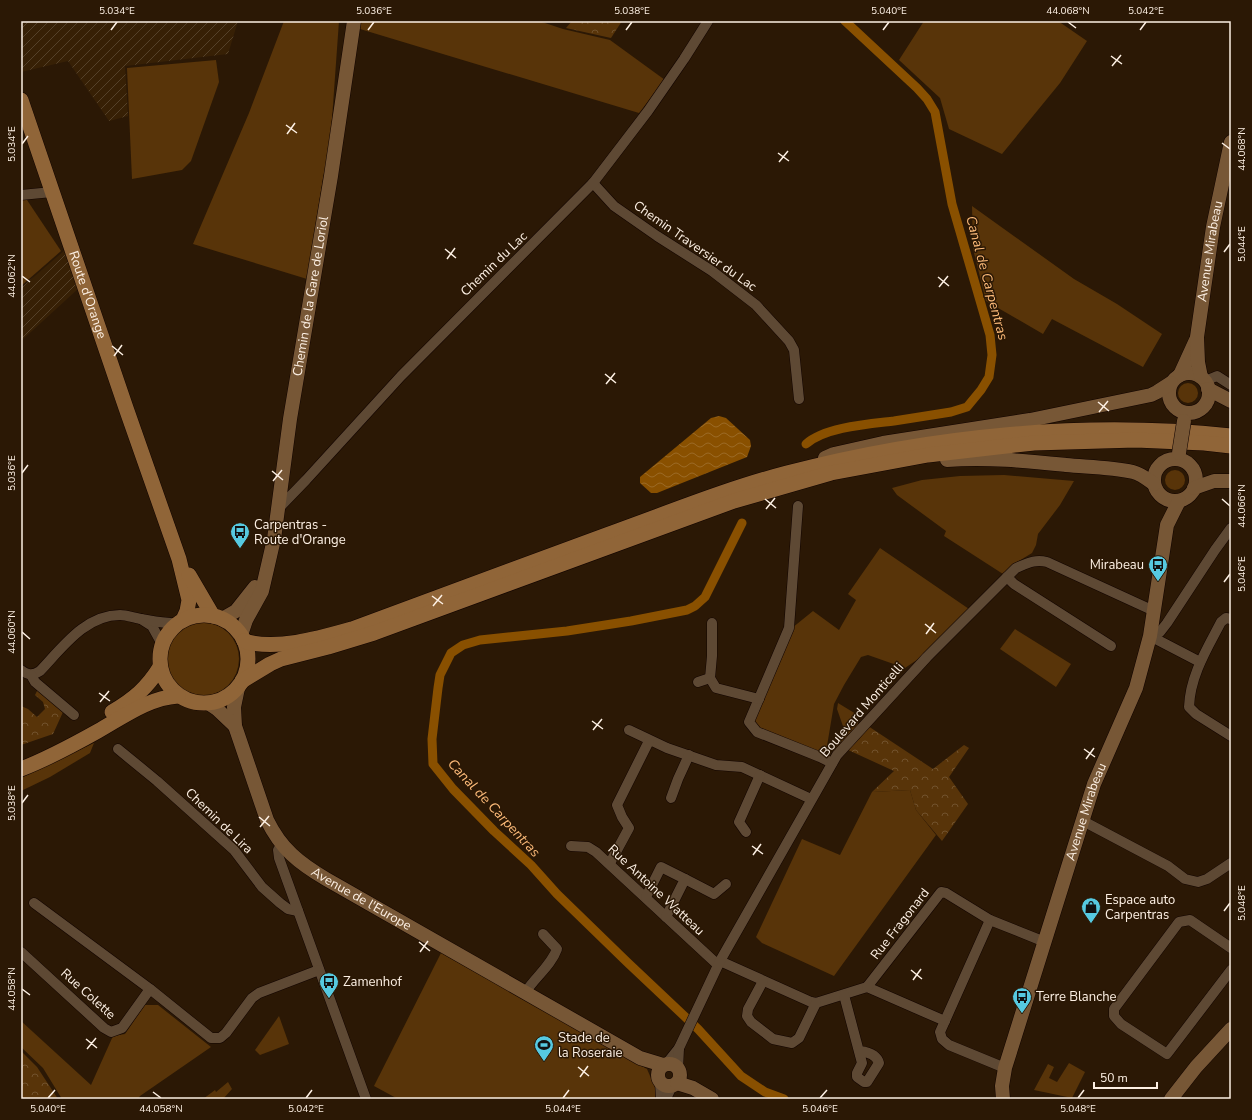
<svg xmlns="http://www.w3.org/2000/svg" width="1252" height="1120" viewBox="0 0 1252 1120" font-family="'Nunito Sans',sans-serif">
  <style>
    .industrial { fill: url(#industrial-furrows) }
    .green { fill: #583409 }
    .forest { fill: url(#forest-crowns) }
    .water { fill: url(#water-waves) }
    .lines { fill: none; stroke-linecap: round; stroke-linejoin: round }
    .canal { stroke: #895000; stroke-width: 9 }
    .street-casing { stroke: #120400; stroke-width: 11 }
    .secondary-casing { stroke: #120400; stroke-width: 15 }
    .primary-casing { stroke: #120400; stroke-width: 16 }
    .street { stroke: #5e4934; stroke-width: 10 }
    .secondary { stroke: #775736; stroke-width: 14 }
    .primary { stroke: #906538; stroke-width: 15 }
    .secondary-bridge-casing { stroke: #120400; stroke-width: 15; stroke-linecap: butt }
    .secondary-bridge { stroke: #775736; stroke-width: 14 }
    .ticks { fill: none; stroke: #fdf0e4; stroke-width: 1.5 }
    .labels { text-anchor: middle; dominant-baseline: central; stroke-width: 3; stroke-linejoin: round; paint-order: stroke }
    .street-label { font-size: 13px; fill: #fdf0e4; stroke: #2b1805 }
    .poi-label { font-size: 13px; fill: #fdf0e4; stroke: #2b1805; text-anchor: start }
    .water-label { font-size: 14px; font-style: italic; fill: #fcba79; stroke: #2b1805 }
    .neatline { fill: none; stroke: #fdf0e4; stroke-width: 1.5 }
    .ticks-label { font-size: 10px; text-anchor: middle; fill: #fdf0e4 }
  </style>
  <defs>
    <pattern id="industrial-furrows" width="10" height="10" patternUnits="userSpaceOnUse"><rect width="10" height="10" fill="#372005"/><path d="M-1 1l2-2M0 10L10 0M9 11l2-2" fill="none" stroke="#554129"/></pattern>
    <pattern id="forest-crowns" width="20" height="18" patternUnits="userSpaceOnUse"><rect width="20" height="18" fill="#583409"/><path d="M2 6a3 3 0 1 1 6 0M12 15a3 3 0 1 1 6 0" fill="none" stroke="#71522d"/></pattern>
    <pattern id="water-waves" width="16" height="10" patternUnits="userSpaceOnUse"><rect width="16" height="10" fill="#895000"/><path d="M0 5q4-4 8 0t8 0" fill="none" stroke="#9b6a25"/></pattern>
  </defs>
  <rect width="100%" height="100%" fill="#2b1805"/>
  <g class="industrial">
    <polygon points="21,21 238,21 228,54 125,66 128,116 109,121 68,61 21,72"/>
    <polygon points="65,250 79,288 21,341 21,288"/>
  </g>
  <g class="green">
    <polygon points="284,21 339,21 330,147 323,178 307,279 193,244 249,113"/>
    <polygon points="361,21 539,21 563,29 610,40 665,80 639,113 360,29"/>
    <polygon points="924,21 1058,21 1087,41 1060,83 1002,154 949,129 940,98 899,60"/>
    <polygon points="216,60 219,82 191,161 182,170 132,179 127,68"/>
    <polygon points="21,200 27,200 61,251 21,286"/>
    <polygon points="972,206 1074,279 1117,304 1162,334 1143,367 1052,319 1043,334 986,301 973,249"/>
    <circle cx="1188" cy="393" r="10"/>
    <circle cx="1175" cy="480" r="10"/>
    <polygon points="1004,475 1074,481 1060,505 1038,534 1036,545 1032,553 1014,564 1003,574 944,536 946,531 897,495 892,488 922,480 960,476"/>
    <polygon points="880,548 969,609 924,655 905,668 868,655 861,657 844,685 834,704 827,746 822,754 758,729 752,722 792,628 813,611 839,630 856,600 848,594"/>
    <circle cx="202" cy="659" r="37"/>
    <polygon points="1015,629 1071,664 1056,687 1000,649"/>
    <polygon points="838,703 856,714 859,728 836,750 836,748 844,729 837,709"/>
    <polygon points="94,743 90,753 50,777 21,791 21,778"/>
    <polygon points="910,790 916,810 936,835 834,976 762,943 756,937 802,839 840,855 872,792"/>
    <polygon points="441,953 647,1069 657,1092 655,1099 398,1099 374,1086"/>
    <polygon points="145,1005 158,1005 211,1047 140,1096 138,1099 62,1099 43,1068 21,1047 21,1021 91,1085 113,1036 125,1034"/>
    <polygon points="279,1016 289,1044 260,1055 255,1050"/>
    <polygon points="1069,1063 1085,1072 1072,1098 1034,1090 1048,1064 1054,1067 1049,1078 1057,1082"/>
    <polygon points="228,1082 232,1089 223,1099 203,1099 215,1090 216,1092"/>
  </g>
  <g class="forest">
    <polygon points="572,21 622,21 611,38 566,28"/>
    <polygon points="38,689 63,712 53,734 21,745 21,706 28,709 37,717 45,709 43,702 35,695"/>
    <polygon points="868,726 933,769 964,745 969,748 949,777 968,804 942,841 916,810 910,790 872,792 894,771 846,749"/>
    <polygon points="21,1051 37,1067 58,1099 21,1099"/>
  </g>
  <polygon class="water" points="719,416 726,418 750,440 751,446 747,457 657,493 651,493 640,483 640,477 711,418"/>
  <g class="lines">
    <g class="canal">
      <path d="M806,444c19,-17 63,-20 88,-23 19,-3 38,-6 57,-9l16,-5 14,-17 8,-13 3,-22 -2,-20 -38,-131 -17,-92 -8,-13 -10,-11 -72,-67"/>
      <polyline points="742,523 705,597 695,606 687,610 631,621 567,631 480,640 463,645 451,653 440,675 438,688 432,739 433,764 453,789 494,831 531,865 557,894 627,962 698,1029 741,1076 765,1092 784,1099"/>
    </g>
    <defs>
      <g id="street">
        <polyline points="593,183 614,206 657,236 712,271 756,305 789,341 794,350 799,399"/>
        <polyline points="21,195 52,192"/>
        <polyline points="1205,381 1217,376 1231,385"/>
        <polyline points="798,506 789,628 749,722 757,732 820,757 832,763"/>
        <polyline points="278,509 306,480 401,376 593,183 648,111 684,59 708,21"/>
        <polyline points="1007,577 1014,584 1111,646"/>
        <polyline points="141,619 152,626 162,644"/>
        <path d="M1231,619l-5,-1 -5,4c-14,27 -31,54 -32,85l7,7 35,22"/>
        <polyline points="712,623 712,656 710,678 716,688 759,699"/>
        <polyline points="1150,636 1160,632 1167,623 1215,550 1231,528"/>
        <polyline points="1150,636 1200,662"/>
        <path d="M21,670c7,5 11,6 19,1 22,-23 45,-56 80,-56 7,0 14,3 21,4 12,2 24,5 36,4"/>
        <polyline points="31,675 35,682 74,715"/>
        <polyline points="698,682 710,678"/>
        <polyline points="629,730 667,748 716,765 742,767 811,799"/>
        <polyline points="118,749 157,781 234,850 262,887 280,903 288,909 298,911"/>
        <polyline points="671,798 678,779 689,755"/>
        <polyline points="1083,821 1168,866 1185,879 1198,882 1207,879 1231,863"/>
        <polyline points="746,832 739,822 760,775"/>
        <polyline points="281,845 278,850 279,858 366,1099"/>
        <polyline points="571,846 588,847 596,852 718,965"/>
        <polyline points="610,863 629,828 622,817 617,805 649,741"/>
        <polyline points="685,879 714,894 726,884"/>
        <polyline points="646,897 661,867 685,879 666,917"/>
        <polyline points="34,903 150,989 211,1038 220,1038 226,1033 252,998 259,993 319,970"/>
        <polyline points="990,920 940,1032 942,1039 949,1045 1005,1068"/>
        <polyline points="1231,948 1190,920 1179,922 1114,1009 1114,1016 1121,1024 1167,1054 1231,970"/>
        <polyline points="21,952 104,1028 111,1032 122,1028 150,989"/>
        <polyline points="720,961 811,1002 816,1003 867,987 945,1021"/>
        <polyline points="763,981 748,1009 747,1016 751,1022 773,1039 792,1043 799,1038 816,1003"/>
        <polyline points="867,987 941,892 946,893 990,920 1045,942"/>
        <path d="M525,993c10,-16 26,-27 32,-44l-14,-15"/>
        <path d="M844,995l18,68 -5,10v4l7,5h3l12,-19c-2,-8 -12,-11 -19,-12"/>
        <path d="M667,1063l12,-15 41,-87 117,-206 90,-98 89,-89c12,-5 19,-9 31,-6l107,49"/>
        <polyline points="678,1069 679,1048"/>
        <polyline points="660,1082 661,1099"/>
        <polyline points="666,1099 672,1086"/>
      </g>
      <g id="secondary">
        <circle cx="1189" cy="393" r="20"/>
        <polyline points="1180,375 1196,340"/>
        <path id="s1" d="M1201,377l-3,-15 -1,-25 16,-110 18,-85"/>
        <polyline points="1208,389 1231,401"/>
        <polyline points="825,458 834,454 883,443 1030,420 1151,395 1157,392 1171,383"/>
        <circle cx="1175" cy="480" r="21"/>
        <path d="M947,460c40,-3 79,1 119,5 22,2 45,2 67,7 8,2 14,7 21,12"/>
        <polyline points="1194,488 1214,481 1231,481"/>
        <polyline points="222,619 236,611 255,587"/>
        <path id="s2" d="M241,635l5,-15 16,-29 12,-52 16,-120 41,-243 23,-155"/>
        <path id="s3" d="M238,688l-4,19 1,19 32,94c14,29 32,43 59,59l314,179 23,7"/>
        <polyline points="208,703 217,709 235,726"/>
        <circle cx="669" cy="1075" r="11"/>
        <polyline points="677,1083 693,1088 712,1099"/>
        <path id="s4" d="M1003,1099l-1,-13 3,-18 89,-284 42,-96 14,-52 17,-111 12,-24"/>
        <polyline points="1171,1099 1196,1067 1231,1029"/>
      </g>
      <g id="primary">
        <path id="s5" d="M21,100l105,308 53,151 10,41 -2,11 -4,9"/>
        <polyline points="189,575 213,616"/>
        <circle cx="204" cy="659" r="44"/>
        <path d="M244,641c32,10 76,-3 108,-12 86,-32 172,-63 257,-95 59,-21 117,-45 178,-61 143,-37 297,-53 444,-37"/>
        <polyline points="242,681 270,664 281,659 328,647 374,633 734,501 831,473 928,455 1034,443 1136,440 1204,443 1231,446"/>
        <path d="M112,712c22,-13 35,-24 48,-45"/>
        <path d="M21,769c26,-10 52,-24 77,-38 25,-14 50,-33 80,-35"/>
      </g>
    </defs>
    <use href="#street" class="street-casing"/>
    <use href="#secondary" class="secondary-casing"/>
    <use href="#primary" class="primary-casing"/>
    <use href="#street" class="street"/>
    <use href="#secondary" class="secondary"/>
    <use href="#primary" class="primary"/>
    <defs>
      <polyline id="secondary-bridge" points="1179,453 1184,421"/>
    </defs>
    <use href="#secondary-bridge" class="secondary-bridge-casing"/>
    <use href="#secondary-bridge" class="secondary-bridge"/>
  </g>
  <path class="ticks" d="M1068,22l8,6M111,30l6,-8M368,30l6,-8M626,30l6,-8M883,30l6,-8M1140,30l6,-8M1111,56l11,8M1112,66l9,-11M286,125l11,8M287,134l8,-11M1222,143l8,6M22,144l6,-8M778,153l11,8M779,162l9,-11M445,249l11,9M1224,252l6,-8M447,259l8,-11M22,276l8,6M938,277l11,9M939,287l9,-11M112,346l11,9M114,356l8,-11M605,374l11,9M606,384l9,-11M1098,402l11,9M1099,412l9,-11M272,471l11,9M22,473l6,-8M273,481l9,-11M765,499l11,9M1222,499l8,7M766,509l9,-11M1224,582l6,-8M432,596l11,8M433,606l9,-11M925,624l11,9M22,632l8,7M926,634l8,-11M99,693l11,8M100,702l9,-11M592,721l11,8M593,730l9,-11M1084,749l11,8M1086,759l8,-11M22,803l6,-8M259,817l11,9M260,827l9,-11M752,846l11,8M753,855l8,-11M1224,911l6,-8M419,942l11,9M420,952l8,-11M911,970l11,9M913,980l8,-11M22,989l8,6M86,1039l11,9M87,1049l9,-11M578,1067l11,9M580,1077l8,-11M153,1092l8,6M48,1098l7,-8M306,1098l6,-8M563,1098l6,-8M820,1098l7,-8M1078,1098l6,-8"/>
  <defs>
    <symbol id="bus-pin" viewBox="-11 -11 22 30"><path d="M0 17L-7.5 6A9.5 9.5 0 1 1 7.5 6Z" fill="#56c9e0" stroke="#2b1805"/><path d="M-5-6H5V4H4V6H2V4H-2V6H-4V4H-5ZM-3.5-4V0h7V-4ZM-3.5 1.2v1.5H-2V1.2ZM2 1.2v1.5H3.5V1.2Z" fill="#111"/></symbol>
    <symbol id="shop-pin" viewBox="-11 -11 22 30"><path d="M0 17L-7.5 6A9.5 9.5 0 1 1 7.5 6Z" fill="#56c9e0" stroke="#2b1805"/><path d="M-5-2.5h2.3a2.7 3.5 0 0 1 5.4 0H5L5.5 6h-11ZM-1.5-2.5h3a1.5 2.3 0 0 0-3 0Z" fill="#111"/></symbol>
    <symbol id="stadium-pin" viewBox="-11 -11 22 30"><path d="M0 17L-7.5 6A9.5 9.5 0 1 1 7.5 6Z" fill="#56c9e0" stroke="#2b1805"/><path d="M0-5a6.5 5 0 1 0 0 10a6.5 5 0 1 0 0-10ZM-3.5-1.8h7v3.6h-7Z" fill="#111"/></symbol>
  </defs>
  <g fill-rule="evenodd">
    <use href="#bus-pin" x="229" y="521" width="22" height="30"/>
    <use href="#bus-pin" x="1147" y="554" width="22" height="30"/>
    <use href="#shop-pin" x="1080" y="896" width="22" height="30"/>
    <use href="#bus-pin" x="318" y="971" width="22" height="30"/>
    <use href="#bus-pin" x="1011" y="986" width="22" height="30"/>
    <use href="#stadium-pin" x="533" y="1034" width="22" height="30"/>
  </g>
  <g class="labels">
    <g class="street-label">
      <text transform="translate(695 246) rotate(35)">Chemin Traversier du Lac</text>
      <text stroke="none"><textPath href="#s1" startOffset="127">Avenue Mirabeau</textPath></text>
      <text transform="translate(494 264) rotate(-44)">Chemin du Lac</text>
      <text stroke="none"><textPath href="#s5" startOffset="206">Route d'Orange</textPath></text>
      <text stroke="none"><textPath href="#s2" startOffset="348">Chemin de la Gare de Loriol</textPath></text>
      <text transform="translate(862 710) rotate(-49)">Boulevard Monticelli</text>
      <text stroke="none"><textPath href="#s4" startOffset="300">Avenue Mirabeau</textPath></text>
      <text transform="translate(219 821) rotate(44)">Chemin de Lira</text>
      <text transform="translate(656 890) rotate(43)">Rue Antoine Watteau</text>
      <text stroke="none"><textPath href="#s3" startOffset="263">Avenue de l'Europe</textPath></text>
      <text transform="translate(900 924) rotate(-52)">Rue Fragonard</text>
      <text transform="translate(88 994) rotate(42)">Rue Colette</text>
    </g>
    <g class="poi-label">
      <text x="254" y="525">Carpentras -<tspan x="254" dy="15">Route d'Orange</tspan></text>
      <text x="1144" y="565" text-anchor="end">Mirabeau</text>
      <text x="1105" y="900">Espace auto<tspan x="1105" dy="15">Carpentras</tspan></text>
      <text x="343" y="982">Zamenhof</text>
      <text x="1036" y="997">Terre Blanche</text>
      <text x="558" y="1038">Stade de<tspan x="558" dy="15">la Roseraie</tspan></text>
    </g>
    <g class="water-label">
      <text transform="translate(987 278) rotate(75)">Canal de Carpentras</text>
      <text transform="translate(494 808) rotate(47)">Canal de Carpentras</text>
    </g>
  </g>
  <rect width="1252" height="1120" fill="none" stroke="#2b1805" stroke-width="44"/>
  <path d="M1094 1082v6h63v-6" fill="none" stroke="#fdf0e4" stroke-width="2"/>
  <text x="1100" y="1082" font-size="12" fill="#fdf0e4" stroke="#2b1805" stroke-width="3" paint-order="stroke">50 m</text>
  <rect x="22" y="22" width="1208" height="1076" class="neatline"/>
  <g class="ticks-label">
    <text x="117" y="14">5.034°E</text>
    <text x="374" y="14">5.036°E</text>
    <text x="632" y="14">5.038°E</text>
    <text x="889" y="14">5.040°E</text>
    <text x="1068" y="14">44.068°N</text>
    <text x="1146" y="14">5.042°E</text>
    <text transform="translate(11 144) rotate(-90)" y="4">5.034°E</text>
    <text transform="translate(1241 149) rotate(-90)" y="4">44.068°N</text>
    <text transform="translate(1241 244) rotate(-90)" y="4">5.044°E</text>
    <text transform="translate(11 276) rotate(-90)" y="4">44.062°N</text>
    <text transform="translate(11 473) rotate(-90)" y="4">5.036°E</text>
    <text transform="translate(1241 506) rotate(-90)" y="4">44.066°N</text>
    <text transform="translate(1241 574) rotate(-90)" y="4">5.046°E</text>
    <text transform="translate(11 632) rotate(-90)" y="4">44.060°N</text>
    <text transform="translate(11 803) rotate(-90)" y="4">5.038°E</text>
    <text transform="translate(1241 903) rotate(-90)" y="4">5.048°E</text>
    <text transform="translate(11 989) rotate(-90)" y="4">44.058°N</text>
    <text x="48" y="1112">5.040°E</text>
    <text x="161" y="1112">44.058°N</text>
    <text x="306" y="1112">5.042°E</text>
    <text x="563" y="1112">5.044°E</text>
    <text x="820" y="1112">5.046°E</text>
    <text x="1078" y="1112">5.048°E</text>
  </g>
</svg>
